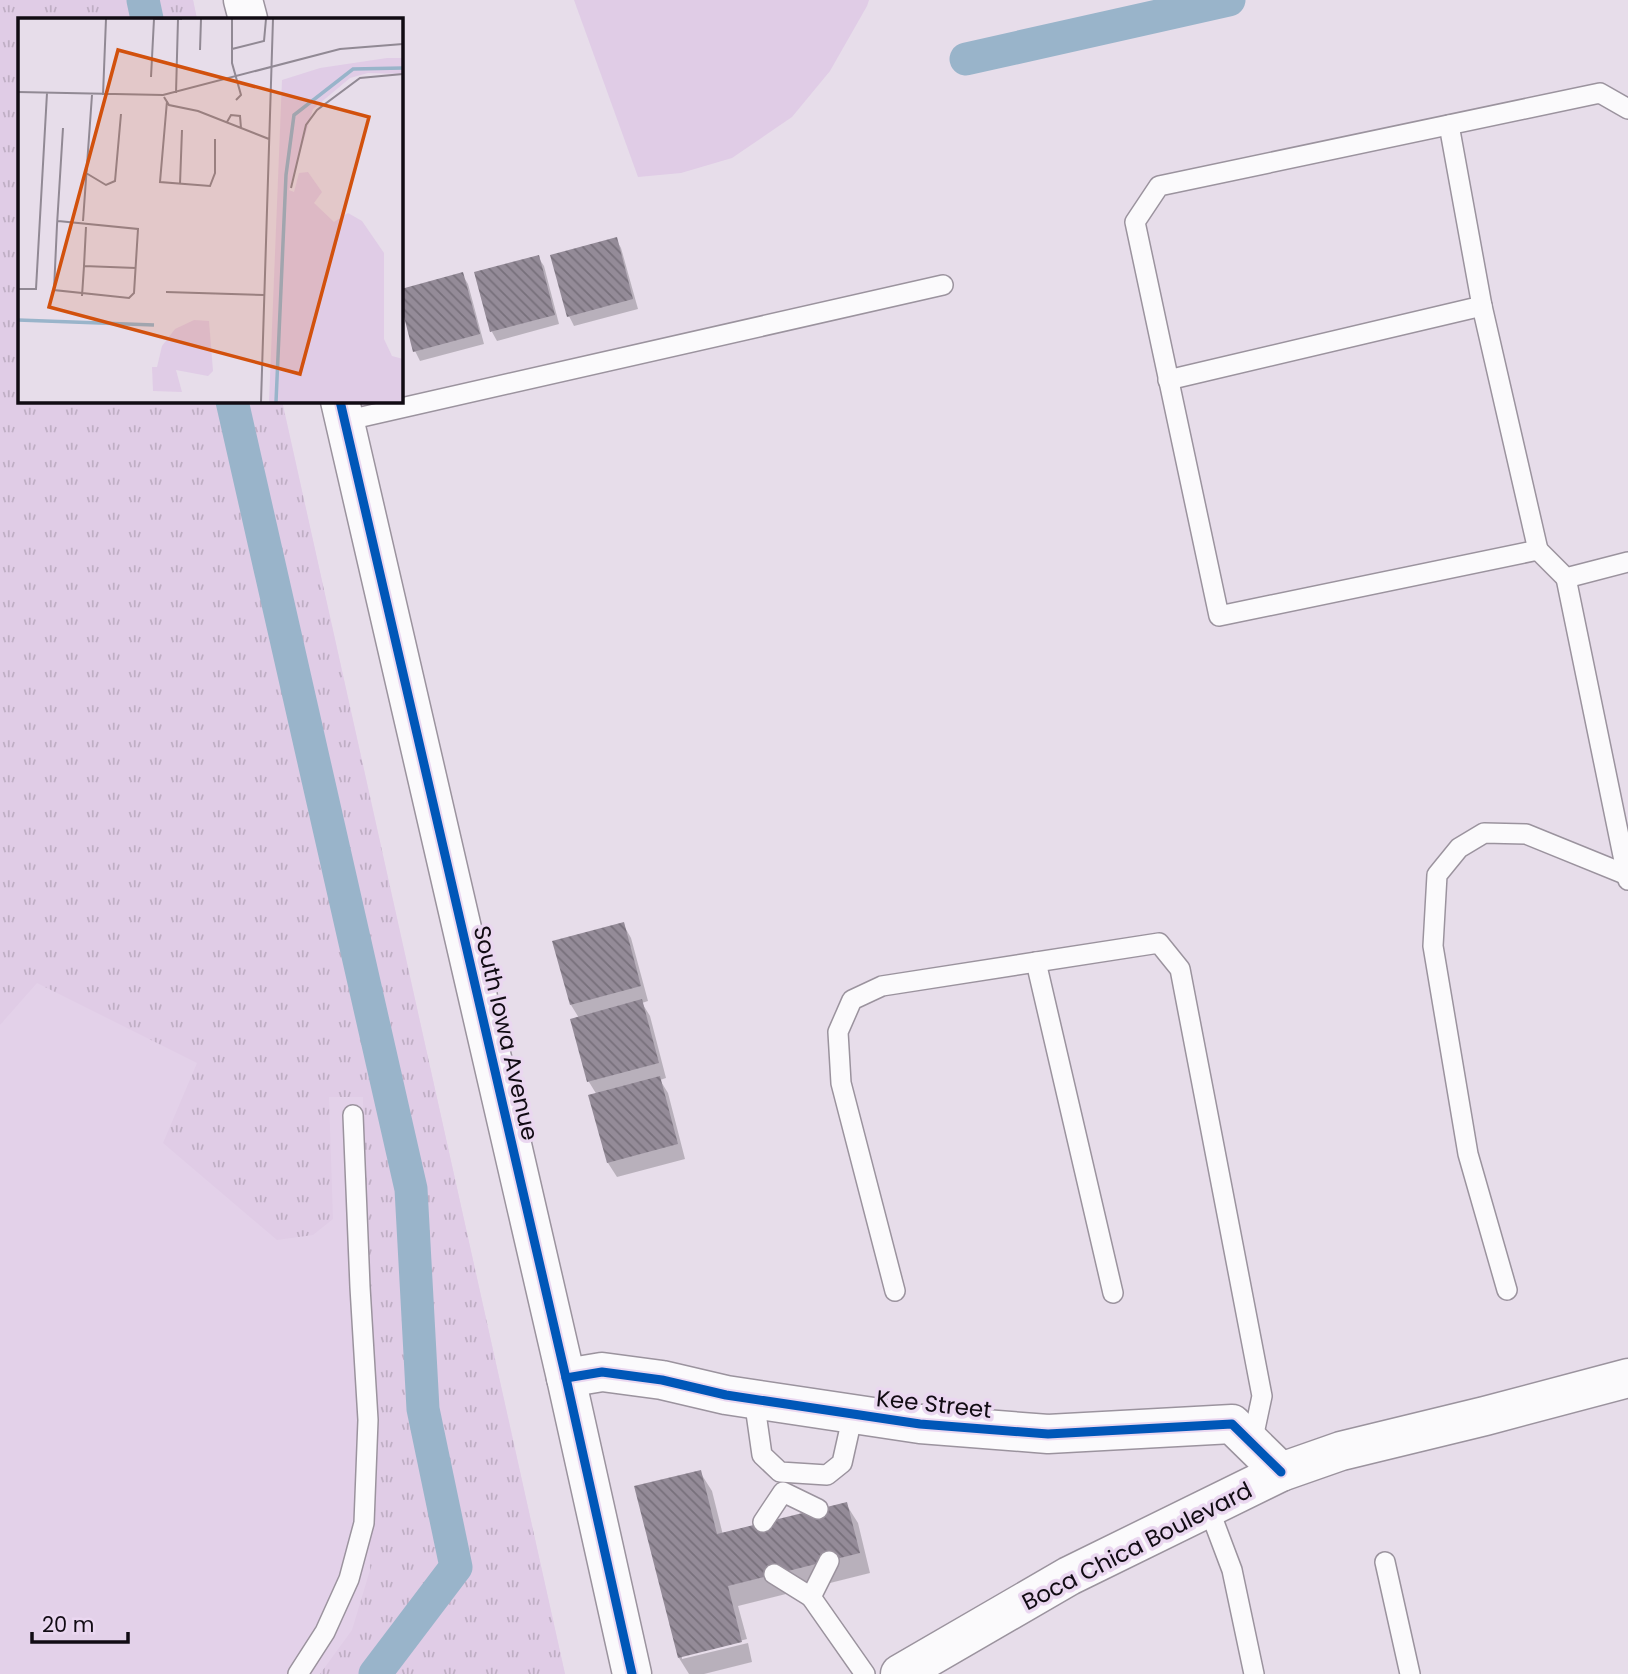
<svg xmlns="http://www.w3.org/2000/svg" width="1628" height="1674" viewBox="0 0 1628 1674" font-family="Poppins,sans-serif">
  <style>
    .built { fill: #e3d1e9 }
    .grass { fill: url(#grass-tufts) }
    .pitch { fill: #e0cce6 }
    .shadow { fill: #0003 }
    .lines { fill: none; stroke-linecap: round; stroke-linejoin: round }
    .canal { stroke: #99b4ca; stroke-width: 33 }
    .building { fill: url(#building-back-hatch) }
    .service-casing { stroke: #9b939e; stroke-width: 22 }
    .minor-casing { stroke: #9b939e; stroke-width: 41 }
    .tertiary-casing { stroke: #9b939e; stroke-width: 41 }
    .primary-casing { stroke: #9b939e; stroke-width: 41 }
    .service { stroke: #fbfafc; stroke-width: 19 }
    .minor { stroke: #fbfafc; stroke-width: 38 }
    .tertiary { stroke: #fbfafc; stroke-width: 38 }
    .primary { stroke: #fbfafc; stroke-width: 38 }
    .cycleway-casing { stroke: #ead7f0; stroke-width: 13 }
    .cycleway { stroke: #0057b8; stroke-width: 9 }
    .labels { text-anchor: middle; dominant-baseline: central; stroke-width: 7; stroke-linejoin: round; paint-order: stroke }
    .street-label { font-size: 23px; fill: #110b13; stroke: #ead7f0 }
    .inset-river { fill: none; stroke: #99b4ca; stroke-width: 3.5 }
    .inset-road { fill: none; stroke: #918994; stroke-width: 2 }
    .view { fill: #d2510d; fill-opacity: 0.15; stroke: #d2510d; stroke-width: 3.5 }
    .inset-edge { fill: none; stroke: #110b13; stroke-width: 3.5 }
  </style>
  <defs>
    <pattern id="grass-tufts" width="24" height="20" patternUnits="userSpaceOnUse" patternTransform="scale(1.75)"><rect width="24" height="20" fill="#e0cce6"/><path d="M3 7l-1-3M5 7V3M7 7l1-3M15 17l-1-3M17 17v-4M19 17l1-3" fill="none" stroke="#bfaec4"/></pattern>
    <pattern id="building-back-hatch" width="6" height="6" patternUnits="userSpaceOnUse" patternTransform="scale(1.75)"><rect width="6" height="6" fill="#948b98"/><path d="M-1 5l2 2M0 0l6 6M5-1l2 2" fill="none" stroke="#77707b"/></pattern>
  </defs>
  <rect width="100%" height="100%" fill="#e7ddea"/>
  <polygon class="built" points="0,0 193,0 197,19 19,19 19,401 282,401 565,1674 0,1674"/>
  <polygon class="grass" points="0,0 193,0 197,19 19,19 19,401 282,401 565,1674 320,1674 352,1630 370,1570 363,1097 329,1097 333,1219 313,1235 277,1240 163,1143 197,1063 37,983 0,1025"/>
  <polygon class="pitch" points="574,0 869,0 867,6 830,71 792,117 732,158 681,173 638,177"/>
  <g class="shadow">
    <polygon points="616,239 621,248 638,309 574,326 569,316"/>
    <polygon points="538,257 544,266 559,324 497,341 492,332"/>
    <polygon points="462,274 468,284 484,344 420,361 415,351 401,299 401,291"/>
    <polygon points="623,924 631,938 648,1001 642,1003 650,1016 666,1078 660,1080 668,1093 685,1159 617,1177 608,1163 597,1095 589,1082 572,1020 579,1018 571,1005 555,942"/>
    <polygon points="700,1472 712,1491 723,1535 846,1504 858,1523 870,1573 738,1606 747,1639 682,1656 682,1659 748,1643 752,1662 704,1674 689,1674 679,1658 637,1488"/>
  </g>
  <g class="lines">
    <g class="canal">
      <polyline points="143,0 147,19"/>
      <polyline points="966,59 1229,0"/>
      <polyline points="232,401 411,1189 423,1409 456,1567 375,1674"/>
    </g>
  </g>
  <g class="building">
    <polygon points="617,237 633,299 567,317 550,255"/>
    <polygon points="539,255 555,315 490,332 474,272"/>
    <polygon points="463,272 480,334 413,352 401,305 401,289"/>
    <polygon points="624,922 641,986 570,1005 552,941"/>
    <polygon points="642,999 659,1063 587,1082 570,1019"/>
    <polygon points="660,1076 678,1144 607,1163 588,1095"/>
    <polygon points="701,1470 717,1534 847,1502 860,1553 728,1586 742,1642 678,1658 634,1486"/>
  </g>
  <g class="lines">
    <defs>
      <g id="service">
        <polyline points="1628,109 1600,93 1159,186 1135,222 1219,616 1538,550 1566,578 1628,562"/>
        <polyline points="1482,306 1538,550"/>
        <polyline points="1168,380 1482,306 1449,125"/>
        <polyline points="344,421 943,285"/>
        <polyline points="1566,578 1628,880"/>
        <polyline points="1036,962 1113,1293"/>
        <polyline points="1507,1290 1468,1154 1433,946 1437,875 1459,848 1484,833 1526,834 1627,875"/>
        <polyline points="895,1291 841,1083 838,1032 852,1000 882,986 1159,943 1180,969 1262,1396 1252,1443"/>
        <polyline points="754,1399 762,1455 780,1472 827,1475 842,1463 853,1414"/>
        <polyline points="1209,1509 1232,1570 1254,1674"/>
        <polyline points="763,1522 783,1492 818,1509"/>
        <polyline points="829,1561 811,1597 865,1674"/>
        <polyline points="1385,1562 1410,1674"/>
        <polyline points="774,1574 811,1597"/>
        <polyline points="298,1674 325,1632 349,1579 364,1523 368,1420 360,1287 353,1115"/>
      </g>
      <polyline id="minor" points="566,1378 602,1372 662,1380 726,1395 920,1424 1048,1434 1232,1424 1281,1472"/>
      <g id="tertiary">
        <polyline points="243,0 248,19"/>
        <polyline points="340,401 566,1378 632,1674"/>
      </g>
      <polyline id="primary" points="900,1674 1069,1576 1281,1472 1341,1451 1485,1416 1628,1378"/>
    </defs>
    <use href="#service" class="service-casing"/>
    <use href="#minor" class="minor-casing"/>
    <use href="#tertiary" class="tertiary-casing"/>
    <use href="#primary" class="primary-casing"/>
    <use href="#service" class="service"/>
    <use href="#minor" class="minor"/>
    <use href="#tertiary" class="tertiary"/>
    <use href="#primary" class="primary"/>
    <defs>
      <g id="cycleway">
        <polyline points="340,401 566,1378 632,1674"/>
        <polyline points="566,1378 602,1372 662,1380 726,1395 920,1424 1048,1434 1232,1424 1281,1472"/>
      </g>
    </defs>
    <use href="#cycleway" class="cycleway-casing"/>
    <use href="#cycleway" class="cycleway"/>
  </g>
  <g class="labels">
    <g class="street-label">
      <text transform="translate(506 1033) rotate(77)">South Iowa Avenue</text>
      <text transform="translate(934 1404) rotate(6)">Kee Street</text>
      <text transform="translate(1137 1546) rotate(-27)">Boca Chica Boulevard</text>
    </g>
  </g>
  <g transform="translate(18 18)">
    <rect width="385" height="385" fill="#e7ddea"/>
    <path d="M369,40h16v16l-35,-1 -18,5 -37,31 -24,81 5,2 5,-19 9,-1 14,20 -8,11 20,19 14,-9 14,8 22,32v86l8,17 11,3v43h-134l13,-322 38,-12z" fill="#e0cce6"/>
    <path d="M176,302l15,1 4,50 -5,5 -32,-6 6,22 -29,-1 -1,-24h5l5,-21 13,-17z" fill="#e0cce6"/>
    <path class="inset-river" d="M0,302l136,5M258,384l10,-227 8,-60 59,-46 50,-1"/>
    <path class="inset-road" d="M136,1h28M214,1v44l9,32 -5,5M214,31l32,-8 2,-22M182,32l1,-31M133,59l3,-58M0,74l145,3 177,-46 63,-5M158,75l2,-74M85,77l3,-76M146,79l5,8 29,6 71,28M149,83l-7,81 50,4 5,-13v-34M209,104l4,-7 9,1 1,12M68,155l20,12 9,-4 6,-67M162,166l2,-54M273,170l15,-63 11,-15 43,-32 43,-4M40,203l80,8 -4,64 -5,5 -75,-8 3,-65 6,-97M65,203l9,-126M66,248l2,-39M0,271h18l11,-196M148,274l98,3M64,278l2,-30 52,2M243,384l12,-383"/>
    <path class="view" d="M100,32l251,67 -69,257 -251,-67z"/>
    <rect width="385" height="385" class="inset-edge"/>
  </g>
  <path d="M32 1632v10h96v-10" fill="none" stroke="#110b13" stroke-width="3.5"/>
  <text x="42" y="1632" font-size="21" fill="#110b13" stroke="#ead7f0" stroke-width="5" paint-order="stroke">20 m</text>
</svg>
